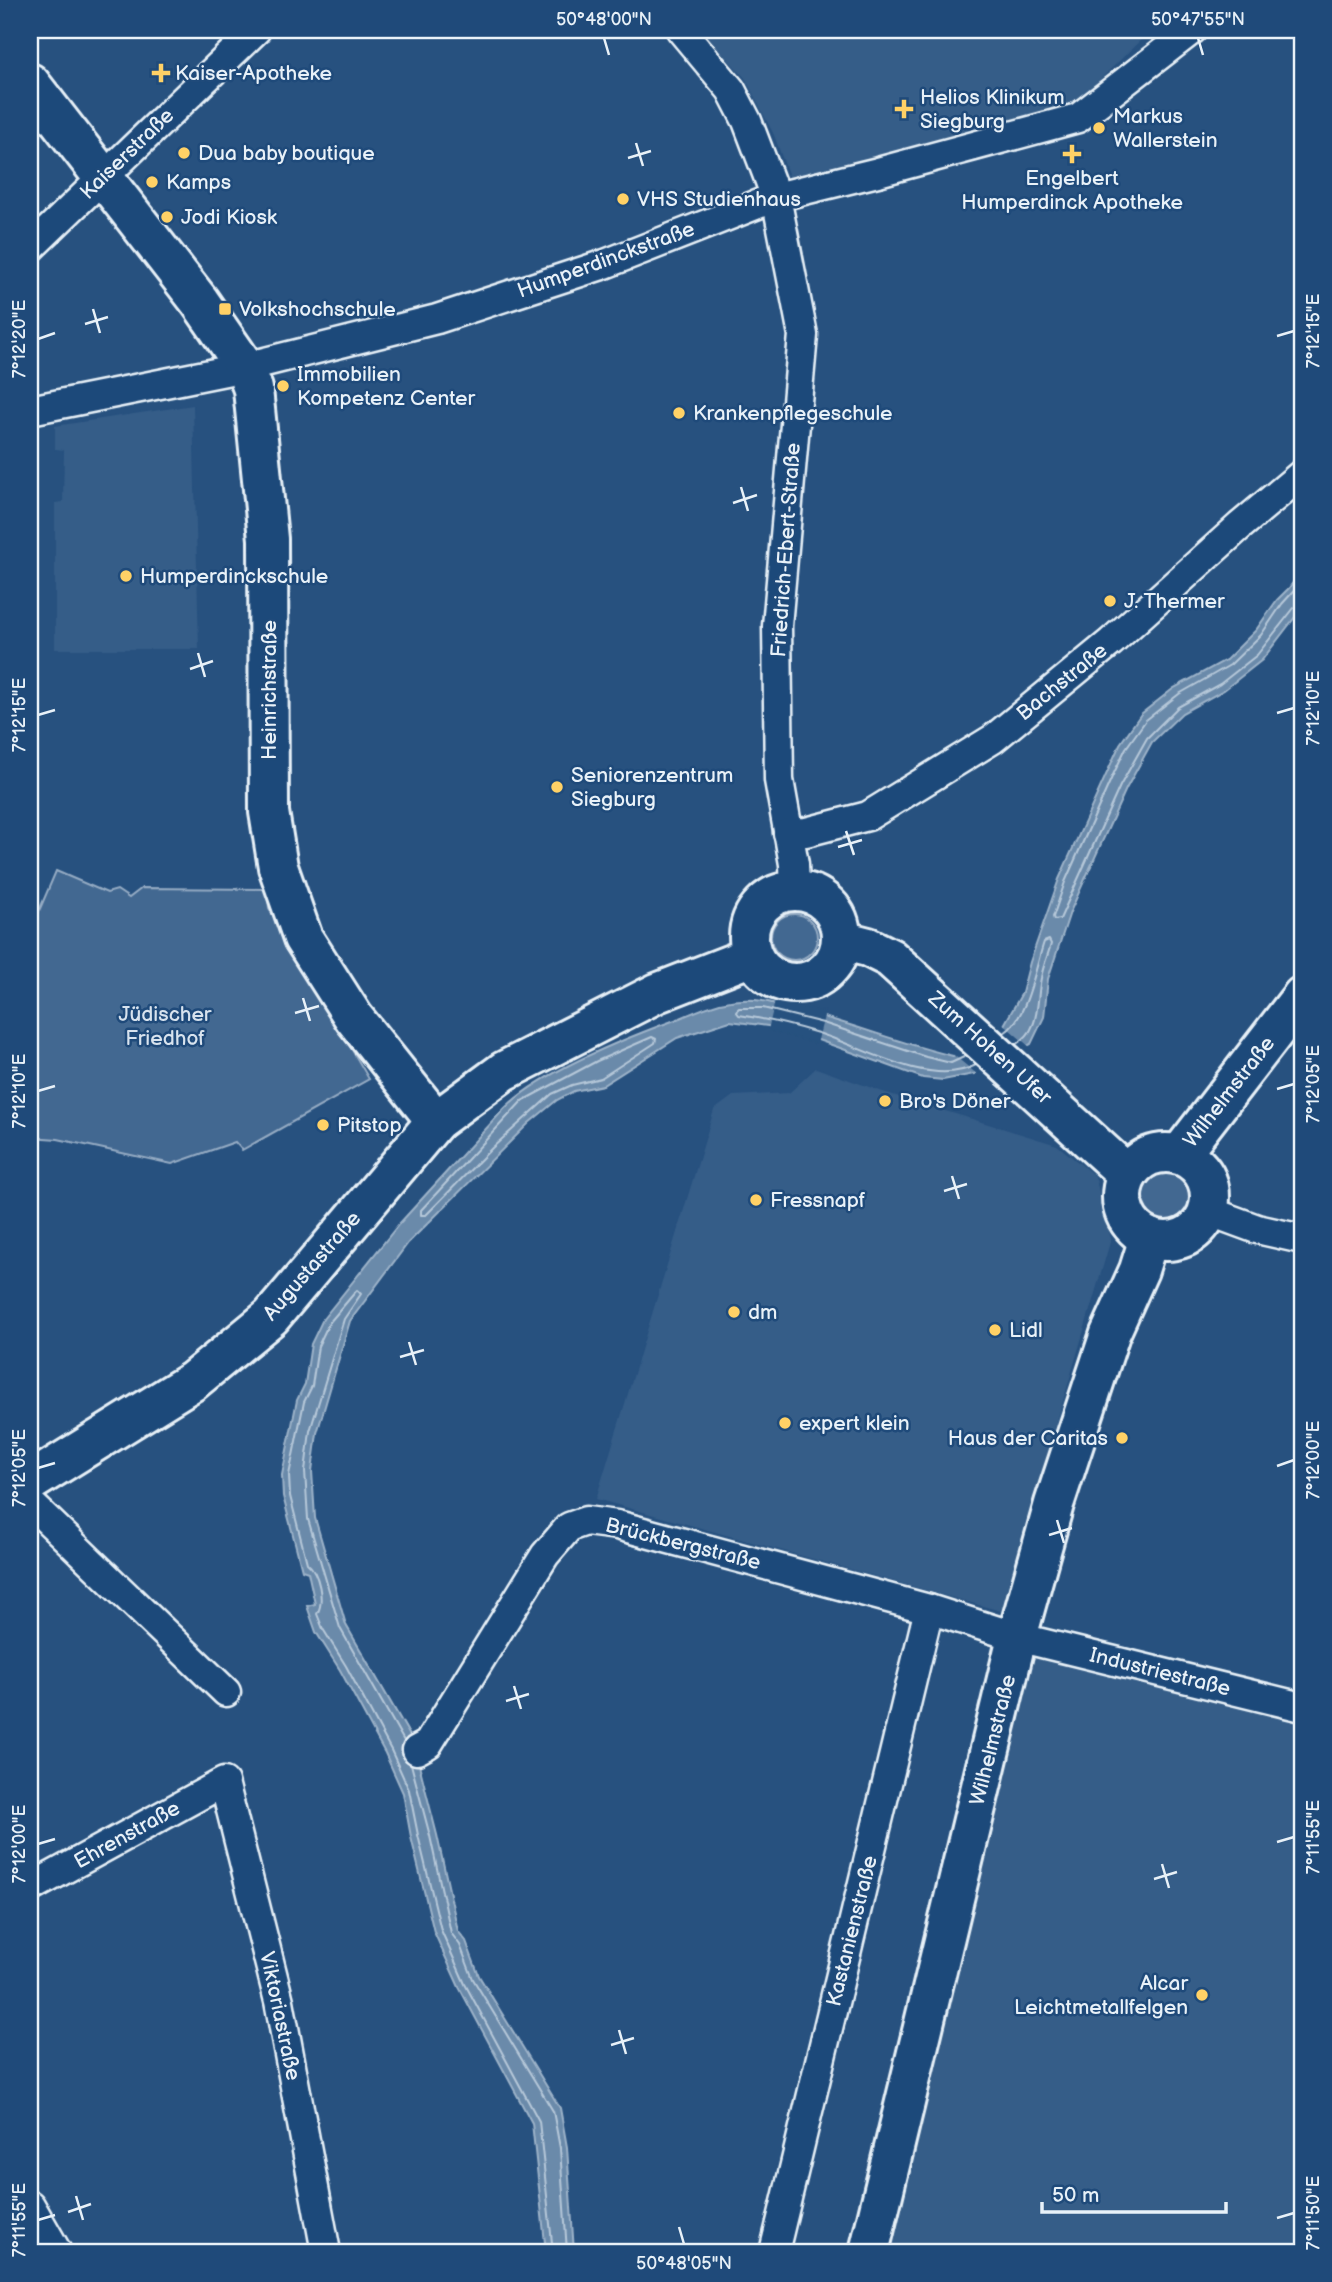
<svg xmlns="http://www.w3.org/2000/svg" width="1332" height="2282" viewBox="0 0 1332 2282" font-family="'Balsamiq Sans',sans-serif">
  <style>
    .built { fill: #355d88 }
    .green { fill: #436891; stroke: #96acc4; stroke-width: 2 }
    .water { fill: #6b8aaa; stroke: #9db3c9; stroke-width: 2 }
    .pier { fill: #27517f }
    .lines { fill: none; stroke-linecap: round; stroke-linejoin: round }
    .shore { stroke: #b6c8d9; stroke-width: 2 }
    .street-casing { stroke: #e8f1f8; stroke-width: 33 }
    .secondary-casing { stroke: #e8f1f8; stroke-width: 44 }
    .street { stroke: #1f4a7a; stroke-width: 28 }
    .secondary { stroke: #1f4a7a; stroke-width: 38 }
    .ticks { fill: none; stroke: #e8f1f8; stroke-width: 2.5 }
    .poi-dot { fill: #ffd166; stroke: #1f4a7a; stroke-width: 2.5 }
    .labels { text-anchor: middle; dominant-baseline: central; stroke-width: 5; stroke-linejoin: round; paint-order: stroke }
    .poi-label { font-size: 21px; fill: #e8f1f8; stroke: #1f4a7a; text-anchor: start }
    .street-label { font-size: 21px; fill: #e8f1f8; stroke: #1f4a7a }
    .park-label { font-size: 21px; fill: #d8e3ee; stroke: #1f4a7a }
    .neatline { fill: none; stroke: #e8f1f8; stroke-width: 2.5 }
    .ticks-label { font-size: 18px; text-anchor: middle; fill: #e8f1f8 }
  </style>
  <rect width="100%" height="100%" fill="#27517f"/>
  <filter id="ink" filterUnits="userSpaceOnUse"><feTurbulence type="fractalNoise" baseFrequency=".0143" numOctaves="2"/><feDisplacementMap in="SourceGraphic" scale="14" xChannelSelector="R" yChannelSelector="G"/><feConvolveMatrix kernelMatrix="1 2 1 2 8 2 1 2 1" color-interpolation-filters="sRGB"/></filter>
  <g filter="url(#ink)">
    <g class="built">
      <polygon points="701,30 1151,30 1079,100 1015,119 790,179 774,135 745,78"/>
      <polygon points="193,405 199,649 55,649 55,503 63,502 64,450 55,449 55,426"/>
      <polygon points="816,1068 883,1092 1057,1145 1095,1176 1111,1239 1001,1611 596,1499 714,1110 733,1096 789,1093"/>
      <polygon points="1022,1654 1302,1718 1302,2252 882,2252"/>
    </g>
    <g class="green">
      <polygon points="56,871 107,893 117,890 129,898 142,888 267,889 269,908 369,1079 242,1150 235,1142 172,1164 58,1139 30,1137 30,932"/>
      <circle cx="794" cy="937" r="23"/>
      <circle cx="1165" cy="1197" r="25"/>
    </g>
    <path class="water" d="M1302,570v38l-40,52 -38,30 -42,23 -30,29 -26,47 -56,123 -22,67 -4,38 -13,27 -57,30 -31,6 -20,-2 -105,-38 -50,-14 -38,-5 -53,17 -74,47 -29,6 -17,9 -28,23 -121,120 -58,78 -33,112 -5,38 3,47 31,107 67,116 24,94 21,96 8,10 13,35 81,132 7,39 7,105h-28l-14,-129 -73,-136 -25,-55 -23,-95 -8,-44 -18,-40 -45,-83 -24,-38 -9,-26 8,-2 -7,-32 -6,-2 -19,-74 -1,-21 15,-75 8,-16 6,-40 12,-25 76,-95 106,-116c36,-36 121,-70 170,-88 15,-6 30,-13 45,-17 13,-3 30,-4 43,-2 8,1 17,5 26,7 55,12 108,35 164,48l51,-31 18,-32 8,-31 29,-83 61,-135 21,-30 33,-26 52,-28 30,-30 21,-30 12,-12z"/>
    <g class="pier">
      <polygon points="775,1001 825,1012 817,1044 768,1030"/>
      <polygon points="1001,1022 1031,1048 978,1075 950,1052"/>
    </g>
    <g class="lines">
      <g class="shore">
        <polyline points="1302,582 1282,604 1261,635 1230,665 1179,694 1146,720 1126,748 1112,777 1065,882 1053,917 1054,920 1060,919 1120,786 1147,738 1178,707 1220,684 1257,655 1294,608 1302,605"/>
        <path d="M1004,1033c24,-15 31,-65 40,-91l5,-2 2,4c-3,11 -8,22 -10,34 -5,24 0,53 -25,66"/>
        <polygon points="652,1037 656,1039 655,1043 601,1078 572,1085 552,1094 492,1148 426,1215 421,1215 421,1210 522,1101 597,1061"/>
        <path d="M966,1056l-15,7 -25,-6 -103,-34 -60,-15h-24l-3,3 3,4c27,4 53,10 79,18 45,14 112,56 158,32"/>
        <path d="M404,1741l-64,-113 -32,-109 -3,-48 5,-40 34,-112 17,-25 -4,-4 -28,33 -11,23 -6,40 -8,16 -15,73 1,21 17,67c12,9 18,38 10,51l6,15 23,37 45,84 18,40 9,45 23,95 24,54 74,137 14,131"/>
        <polyline points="411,1764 430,1836 451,1933 460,1945 473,1979 553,2111 560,2148 567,2252"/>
      </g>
      <defs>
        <g id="street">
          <polyline points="681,30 731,90 747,121 776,197 803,335 777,626 779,780 794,864 795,890"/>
          <polyline points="30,248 256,30"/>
          <polyline points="30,410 245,367 437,319 605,264 776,197 878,172 1078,118 1192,30"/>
          <polyline points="788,833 806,832 868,816 993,739 1111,642 1240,526 1302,474"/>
          <polyline points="1208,1211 1257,1229 1302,1239"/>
          <polyline points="30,1503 226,1692"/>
          <polyline points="417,1750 428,1744 545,1555 569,1527 586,1521 617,1525 929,1609 1017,1637 1302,1707"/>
          <polyline points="30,1888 224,1782 279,2001 326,2252"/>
          <polyline points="30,2205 57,2252"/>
          <polyline points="774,2252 929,1609"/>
        </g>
        <g id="secondary">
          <polyline points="30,83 200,302 245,367 253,389 268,539 269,812 278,867 303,938 354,1018 436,1121"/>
          <circle cx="795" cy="937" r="46"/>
          <polyline points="841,940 868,947 890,958 1127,1174"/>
          <circle cx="1166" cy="1197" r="44"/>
          <polyline points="1180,1154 1302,996"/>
          <polyline points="30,1482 193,1381 271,1317 436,1121 504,1071 657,993 752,956"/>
          <polyline points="869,2252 1017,1637 1054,1504 1110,1334 1139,1270 1149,1238"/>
        </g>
      </defs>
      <use href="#street" class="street-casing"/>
      <use href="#secondary" class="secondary-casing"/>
      <use href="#street" class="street"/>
      <use href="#secondary" class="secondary"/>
    </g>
  </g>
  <path class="ticks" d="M604,38l5,17M1198,38l5,17M636,143l7,23M628,158l23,-7M93,309l7,24M85,324l23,-7M1277,336l17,-5M38,339l17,-6M741,487l7,24M733,503l24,-8M198,653l7,24M190,669l23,-8M1277,713l17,-5M38,715l17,-5M846,831l8,24M838,847l24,-7M303,998l7,23M295,1013l24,-7M1277,1089l17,-5M38,1091l17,-5M952,1176l7,23M944,1191l23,-7M409,1342l7,23M400,1357l24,-7M1277,1466l17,-6M38,1468l17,-5M1057,1520l7,23M1049,1535l23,-7M514,1686l7,23M506,1701l23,-7M1277,1842l17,-5M38,1844l17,-5M1162,1864l7,24M1154,1879l23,-7M619,2030l7,24M611,2045l23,-7M76,2196l7,24M68,2212l23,-8M1277,2218l17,-5M38,2220l17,-5M679,2227l5,17"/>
  <g class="poi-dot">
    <path d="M157.5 62.5h7v7h7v7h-7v7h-7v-7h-7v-7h7z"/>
    <path d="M900.5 98.5h7v7h7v7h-7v7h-7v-7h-7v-7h7z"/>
    <circle cx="1099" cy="128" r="7"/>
    <circle cx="184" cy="153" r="7"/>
    <path d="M1068.5 143.5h7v7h7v7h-7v7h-7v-7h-7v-7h7z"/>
    <circle cx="152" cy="182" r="7"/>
    <circle cx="623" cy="199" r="7"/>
    <circle cx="167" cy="217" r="7"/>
    <rect x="218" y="302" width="14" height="14" rx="3.5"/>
    <circle cx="283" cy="386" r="7"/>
    <circle cx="679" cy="413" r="7"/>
    <circle cx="126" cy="576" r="7"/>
    <circle cx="1110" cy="601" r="7"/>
    <circle cx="557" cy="787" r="7"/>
    <circle cx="885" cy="1101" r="7"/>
    <circle cx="323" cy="1125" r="7"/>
    <circle cx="756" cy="1200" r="7"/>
    <circle cx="734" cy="1312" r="7"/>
    <circle cx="995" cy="1330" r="7"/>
    <circle cx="785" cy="1423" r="7"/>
    <circle cx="1122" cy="1438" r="7"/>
    <circle cx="1202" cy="1995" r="7"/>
  </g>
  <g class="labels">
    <g class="poi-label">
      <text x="175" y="73">Kaiser-Apotheke</text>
      <text x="920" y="97">Helios Klinikum<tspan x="920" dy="24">Siegburg</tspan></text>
      <text x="1113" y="116">Markus<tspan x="1113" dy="24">Wallerstein</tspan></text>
      <text x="198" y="153">Dua baby boutique</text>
      <text x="1072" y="178" text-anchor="middle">Engelbert<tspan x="1072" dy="24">Humperdinck Apotheke</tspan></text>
      <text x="166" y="182">Kamps</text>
      <text x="637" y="199">VHS Studienhaus</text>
      <text x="181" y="217">Jodi Kiosk</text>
      <text x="239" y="309">Volkshochschule</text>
      <text x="297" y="374">Immobilien<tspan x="297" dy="24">Kompetenz Center</tspan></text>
      <text x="693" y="413">Krankenpflegeschule</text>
      <text x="140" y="576">Humperdinckschule</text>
      <text x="1124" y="601">J. Thermer</text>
      <text x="571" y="775">Seniorenzentrum<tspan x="571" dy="24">Siegburg</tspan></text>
      <text x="899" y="1101">Bro's Döner</text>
      <text x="337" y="1125">Pitstop</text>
      <text x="770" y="1200">Fressnapf</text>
      <text x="748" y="1312">dm</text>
      <text x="1009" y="1330">Lidl</text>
      <text x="799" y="1423">expert klein</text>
      <text x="1108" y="1438" text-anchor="end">Haus der Caritas</text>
      <text x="1188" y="1983" text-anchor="end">Alcar<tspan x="1188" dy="24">Leichtmetallfelgen</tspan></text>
    </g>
    <g class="street-label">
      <text transform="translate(127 154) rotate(-44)">Kaiserstraße</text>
      <text transform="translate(606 260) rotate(-20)">Humperdinckstraße</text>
      <text transform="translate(786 550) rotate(-86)">Friedrich-Ebert-Straße</text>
      <text transform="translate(1062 682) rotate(-39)">Bachstraße</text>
      <text transform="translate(269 690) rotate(-90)">Heinrichstraße</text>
      <text transform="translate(990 1048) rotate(42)">Zum Hohen Ufer</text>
      <text transform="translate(1229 1092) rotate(-52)">Wilhelmstraße</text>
      <text transform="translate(312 1266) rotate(-49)">Augustastraße</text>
      <text transform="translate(683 1544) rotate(14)">Brückbergstraße</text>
      <text transform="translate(1160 1672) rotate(14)">Industriestraße</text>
      <text transform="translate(993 1740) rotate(-76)">Wilhelmstraße</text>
      <text transform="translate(127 1835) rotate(-29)">Ehrenstraße</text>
      <text transform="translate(852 1931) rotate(-76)">Kastanienstraße</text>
      <text transform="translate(280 2016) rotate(78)">Viktoriastraße</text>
    </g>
    <g class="park-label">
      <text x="165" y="1014">Jüdischer<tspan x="165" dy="24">Friedhof</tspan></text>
    </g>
  </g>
  <rect width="1332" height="2282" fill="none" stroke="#1f4a7a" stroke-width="77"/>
  <path d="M1042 2202v10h184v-10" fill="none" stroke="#e8f1f8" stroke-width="3.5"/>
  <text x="1052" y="2202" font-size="21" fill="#e8f1f8" stroke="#1f4a7a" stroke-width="5" paint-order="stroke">50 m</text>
  <rect x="38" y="38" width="1256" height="2206" class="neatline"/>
  <g class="ticks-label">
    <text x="604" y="25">50°48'00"N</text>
    <text x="1198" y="25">50°47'55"N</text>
    <text transform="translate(1313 331) rotate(-90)" y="6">7°12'15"E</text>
    <text transform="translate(19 339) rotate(-90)" y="6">7°12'20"E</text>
    <text transform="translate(1313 708) rotate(-90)" y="6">7°12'10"E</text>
    <text transform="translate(19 715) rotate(-90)" y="6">7°12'15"E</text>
    <text transform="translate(1313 1084) rotate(-90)" y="6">7°12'05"E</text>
    <text transform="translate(19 1091) rotate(-90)" y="6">7°12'10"E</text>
    <text transform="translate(1313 1460) rotate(-90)" y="6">7°12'00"E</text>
    <text transform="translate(19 1468) rotate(-90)" y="6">7°12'05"E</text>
    <text transform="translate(1313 1837) rotate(-90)" y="6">7°11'55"E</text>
    <text transform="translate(19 1844) rotate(-90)" y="6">7°12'00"E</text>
    <text transform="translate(1313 2213) rotate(-90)" y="6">7°11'50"E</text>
    <text transform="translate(19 2220) rotate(-90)" y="6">7°11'55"E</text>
    <text x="684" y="2269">50°48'05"N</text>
  </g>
</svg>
